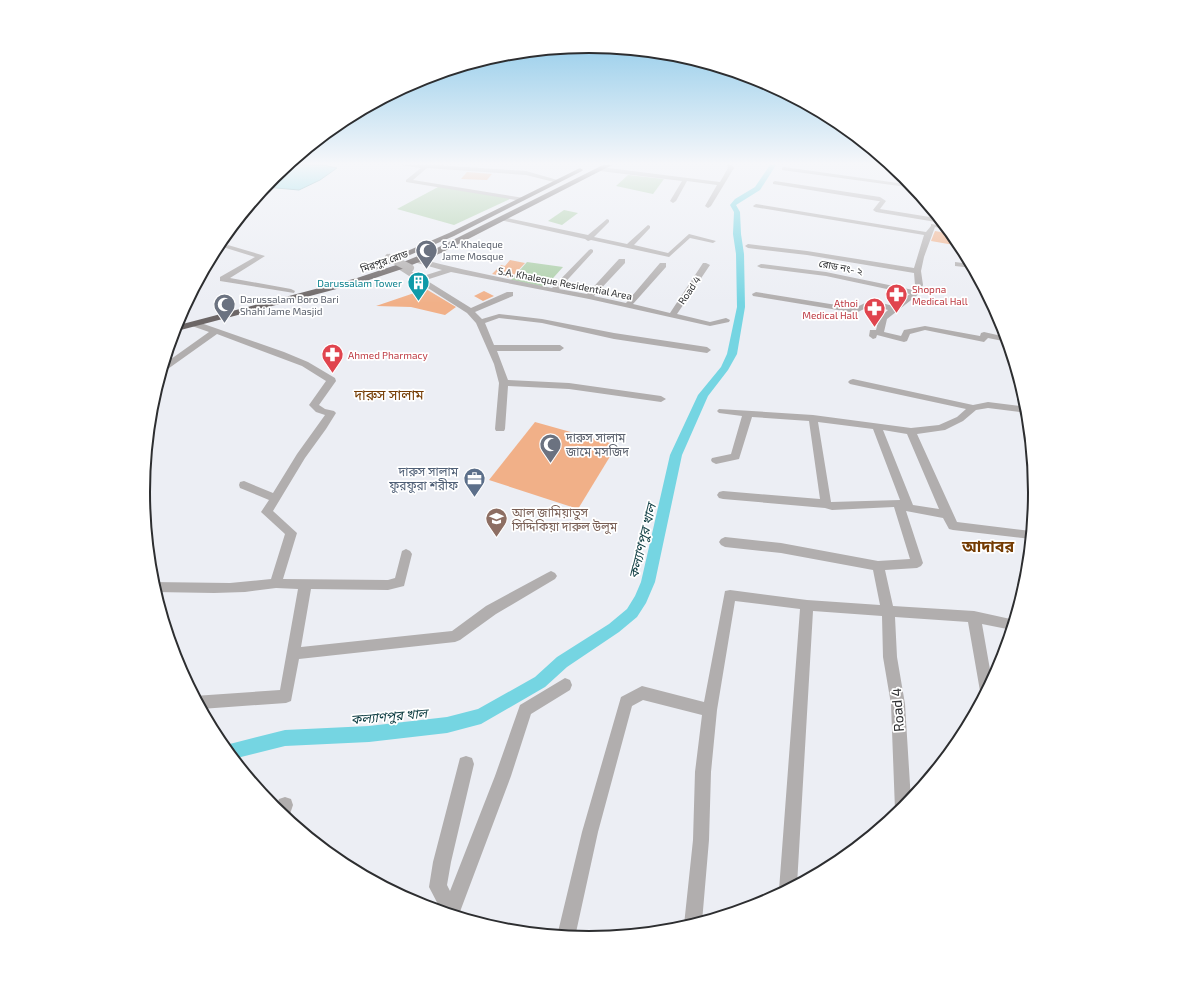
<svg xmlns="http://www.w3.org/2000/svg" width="1178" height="985" viewBox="0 0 1178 985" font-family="'Exo 2','Noto Sans Bengali',sans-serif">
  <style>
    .green { fill: #abcea7 }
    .water { fill: #75d5e2; stroke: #5fa3ad }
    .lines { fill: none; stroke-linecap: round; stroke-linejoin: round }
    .canal { fill: #75d5e2; fill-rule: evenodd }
    .building { fill: #f1b088 }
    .street { fill: #b1aeae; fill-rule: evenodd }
    .highway { fill: #6c6666; fill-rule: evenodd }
    .street-bridge-far1 { stroke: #b1aeae; stroke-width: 6 }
    .street-bridge { stroke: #b1aeae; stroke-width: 8 }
    .labels { text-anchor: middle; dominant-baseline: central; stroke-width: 3.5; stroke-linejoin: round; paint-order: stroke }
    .far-worship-label { font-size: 10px; fill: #5b616d; stroke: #fff; text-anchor: start }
    .far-street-label { font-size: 10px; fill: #2d2e30; stroke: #fff }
    .far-culture-label { font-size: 10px; fill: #0d838f; stroke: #fff; text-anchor: end }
    .far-health-label { font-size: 10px; fill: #be3a42; stroke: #fff; text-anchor: start }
    .worship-label { font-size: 12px; fill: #5b616d; stroke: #fff; text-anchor: start }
    .service-label { font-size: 12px; fill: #4e5e75; stroke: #fff; text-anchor: end }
    .education-label { font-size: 12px; fill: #785e54; stroke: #fff; text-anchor: start }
    .water-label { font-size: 13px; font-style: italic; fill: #0c3b40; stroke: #fff }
    .quarter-label { font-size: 14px; fill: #753c03; stroke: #fff }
    .near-street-label { font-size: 14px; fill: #2d2e30; stroke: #fff }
    .district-label { font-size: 16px; font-weight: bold; fill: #753c03; stroke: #fff }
    .rim { fill: none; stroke: #2d2e30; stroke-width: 2 }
  </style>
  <rect width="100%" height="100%" fill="#eceef4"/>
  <g class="green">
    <polygon points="628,175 664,179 653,194 616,186"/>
    <polygon points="440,186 512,198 454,225 397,209"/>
    <polygon points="564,210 578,213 562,225 548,221"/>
    <polygon points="527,262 563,267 545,287 511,280"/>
  </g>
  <polygon class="water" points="287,165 323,165 337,168 320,180 299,190 265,187 273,177"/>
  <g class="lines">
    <polygon class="canal" points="770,165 776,165 760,190 736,205 740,212 741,234 744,254 745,307 737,354 728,370 708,396 682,455 655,582 646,603 637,617 619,632 567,667 545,687 481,724 447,733 369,742 285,746 233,759 222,746 285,730 369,726 447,717 478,709 535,677 557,657 609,624 627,609 635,596 641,582 670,455 698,395 721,367 727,354 737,307 736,254 733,234 734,212 730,205 735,199 755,187"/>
  </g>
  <g class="building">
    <polygon points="467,172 492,174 487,180 461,179"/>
    <polygon points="935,231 952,234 955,237 954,245 931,241"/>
    <polygon points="510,260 525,263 511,278 492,274 501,265 505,266"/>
    <polygon points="426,289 456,307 445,315 411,307 376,306"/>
    <polygon points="484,291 494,296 483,301 474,296"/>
    <polygon points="535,422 617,445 578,509 489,480"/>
  </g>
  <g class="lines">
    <g class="street">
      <polygon points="401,165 436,165 526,171 561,181 558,183 526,175 427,168 413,180 524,198 524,200 522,201 406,182 406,180 421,168"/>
      <polygon points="727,165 732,165 734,168 711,206 708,208 705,206 717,185 687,181 676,201 673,203 670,201 682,181 600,171 597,169 600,167 720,182 728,168"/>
      <polygon points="885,165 891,165 893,167"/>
      <polygon points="784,167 912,185 914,188 782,170 782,168"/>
      <polygon points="775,181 880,197 886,201 880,209 936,218 939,220 936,222 876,212 873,210 880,201 878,201 773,184 773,182"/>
      <polygon points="756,204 926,232 931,226 931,224 945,226 948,230 935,227 924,257 921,271 923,285 920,293 887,319 884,332 901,336 904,330 925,326 980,336 981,333 984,332 1006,337 1008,342 988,338 984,342 925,330 910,334 907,341 904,342 877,335 876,338 873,339 869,336 870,330 876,330 879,318 888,310 872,305 856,313 753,296 752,294 756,292 855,308 871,300 893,306 910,294 826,276 761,268 757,266 761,264 826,272 913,290 915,285 914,273 807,255 748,248 745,246 748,244 807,251 914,268 924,235 754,207 753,206"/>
      <polygon points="502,217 588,235 607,219 609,220 609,222 594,237 627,244 648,225 650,226 650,228 634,245 668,253 689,234 716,241 713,243 690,238 669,257 591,240 588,241 585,239 500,220 500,218"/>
      <polygon points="228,245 265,256 230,278 291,289 295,291 294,293 220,281 220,277 255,257 226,248 225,247"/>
      <path d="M591,249l2,1v2l-34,37 28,5 32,-35h6v4l-31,33 32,7 34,-40h6v4l-33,37 37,9 33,-50h3l4,2 -33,49 33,8 16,-4 4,2 -1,2 -19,4 -121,-27 -138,-27 -25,8 45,28 36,-16h6v4l-38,16 7,7 17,-5 43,5 72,14 93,14 4,3 -4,3 -93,-14 -72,-16 -43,-5 -14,5 9,22h66l4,3 -4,3h-63l11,29 61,3 92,13 5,3 -5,3 -92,-13 -61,-3 -3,43 -1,2h-8l-1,-2 4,-46 -5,-19 -18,-41 -9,-10 -72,-46 1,-2h6l18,12 22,-7 -28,-8 -1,-2 4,-2c45,12 90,21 135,30l37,-38z"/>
      <polygon points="955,262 971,264 973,268 955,266"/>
      <polygon points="192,322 198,322 284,352 308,362 335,378 336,381 319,405 325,409 334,411 336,413 326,429 305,458 273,511 297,533 283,579 388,580 395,578 402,551 406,549 410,551 412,554 404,586 388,590 311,589 301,647 452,631 486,606 547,573 551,571 555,573 557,576 555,579 496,614 460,640 455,642 299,659 291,701 286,703 201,709 194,696 280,690 298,589 276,588 245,592 214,593 155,592 152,582 230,583 271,579 285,534 261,512 269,500 240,488 239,485 240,482 244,481 273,493 297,454 325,415 316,412 309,405 326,381 302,366 217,334 165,371 161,372 164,364 209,332 192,326"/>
      <path d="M853,379l120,26 15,-3 39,5v6l-39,-5 -12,2 -13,11 -18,9 -28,4 40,88 74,9v8l-78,-9 -4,-1 -6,-11 -37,-7 17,52 -2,3 -4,2 -32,2 8,36 81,5 41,9 -3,10 -30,-6 10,57 -8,15h-2l-2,-5 -12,-69 -73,-5 2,40 8,47 6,97 -14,14 -2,-5 -4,-106 -8,-47 -1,-41 -69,-5 -16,274 -16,9 -2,-4 21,-281 -65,-8 -18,109 -6,62 -2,68 -7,82 -17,6 -1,-3 9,-85 2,-68 7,-57 -59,-15 -11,6 -34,126 -23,105 -18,-1 25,-104 39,-135 21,-11 62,16 21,-111 5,-1 77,10 73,5 -7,-35 -92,-17 -56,-6 -4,-2 -2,-3 2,-3 4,-2 56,6 97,18 32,-2 -16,-52 -62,3 -7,-2 -102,-9 -4,-1 -2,-3 2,-3 4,-1 97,8 -11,-78 -57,-4 -13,42 -23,5 -4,-2 -1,-2 1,-2 19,-4 11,-38 -23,-3 -2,-2 2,-2 94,6 98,13 28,-3 18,-8 9,-8 -116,-25 -2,-2 2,-2zM818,422l55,7 27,71 -69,2zM883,430l24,4 32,75 -26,-4z"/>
      <polygon points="565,678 570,680 572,685 570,690 531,714 511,776 458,917 442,912 429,887 433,862 460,758 466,756 472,758 474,764 451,862 447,885 450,891 495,776 520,705"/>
      <polygon points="285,797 291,799 293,805 288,820 275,810 279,799"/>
    </g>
    <g class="highway">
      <polygon points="603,165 612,165 441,253 402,269 363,282 173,332 175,326 357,278 396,265 435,249"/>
      <polygon points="580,168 583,170 582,171 454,236 375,270 369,270 368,268 449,233"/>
    </g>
    <polyline class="street-bridge-far1" points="388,257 392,259"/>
    <polyline class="street-bridge" points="390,258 410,268"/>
  </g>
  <linearGradient id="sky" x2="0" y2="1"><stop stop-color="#7ac1e6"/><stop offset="0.54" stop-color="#f6f7fa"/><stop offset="1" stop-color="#f6f7fa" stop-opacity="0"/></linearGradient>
  <rect width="1178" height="303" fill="url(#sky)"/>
  <defs>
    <symbol id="mosque-pin" viewBox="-11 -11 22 30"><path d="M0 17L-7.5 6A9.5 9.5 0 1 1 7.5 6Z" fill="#6b7280" stroke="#fff"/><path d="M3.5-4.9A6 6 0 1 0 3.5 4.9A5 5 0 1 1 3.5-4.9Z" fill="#fff"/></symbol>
    <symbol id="building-pin" viewBox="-11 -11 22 30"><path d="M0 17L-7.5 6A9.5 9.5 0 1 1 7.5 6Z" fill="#0f9aa8" stroke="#fff"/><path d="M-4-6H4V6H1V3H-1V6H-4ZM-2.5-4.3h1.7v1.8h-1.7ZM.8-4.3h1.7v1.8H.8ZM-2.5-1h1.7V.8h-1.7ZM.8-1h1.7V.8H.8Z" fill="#fff"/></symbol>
    <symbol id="pharmacy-pin" viewBox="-11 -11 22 30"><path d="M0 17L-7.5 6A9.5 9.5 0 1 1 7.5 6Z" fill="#e0444e" stroke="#fff"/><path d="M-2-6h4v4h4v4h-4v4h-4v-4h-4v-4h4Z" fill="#fff"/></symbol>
    <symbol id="office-pin" viewBox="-11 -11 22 30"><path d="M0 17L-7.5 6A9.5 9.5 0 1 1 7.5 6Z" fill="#5c6f8a" stroke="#fff"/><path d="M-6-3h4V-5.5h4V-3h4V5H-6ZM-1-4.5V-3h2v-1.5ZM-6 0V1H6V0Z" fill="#fff"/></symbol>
    <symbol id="university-pin" viewBox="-11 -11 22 30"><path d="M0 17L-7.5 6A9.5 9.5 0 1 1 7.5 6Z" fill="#8d6e63" stroke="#fff"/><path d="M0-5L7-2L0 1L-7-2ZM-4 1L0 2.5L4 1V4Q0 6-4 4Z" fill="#fff"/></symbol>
  </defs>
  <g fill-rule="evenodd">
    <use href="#mosque-pin" x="414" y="238" width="25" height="34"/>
    <use href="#building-pin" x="406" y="270" width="25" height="34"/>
    <use href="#pharmacy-pin" x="884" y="282" width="25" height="34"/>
    <use href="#mosque-pin" x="212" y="292" width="25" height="34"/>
    <use href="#pharmacy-pin" x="862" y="296" width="25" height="34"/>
    <use href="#pharmacy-pin" x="320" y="342" width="25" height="34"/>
    <use href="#mosque-pin" x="538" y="432" width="25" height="34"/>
    <use href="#office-pin" x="462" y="466" width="25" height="34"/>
    <use href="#university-pin" x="484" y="506" width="25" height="34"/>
  </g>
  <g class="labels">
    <g class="far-worship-label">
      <text x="442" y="244">S.A. Khaleque<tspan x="442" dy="12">Jame Mosque</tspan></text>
      <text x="240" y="299">Darussalam Boro Bari<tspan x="240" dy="12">Shahi Jame Masjid</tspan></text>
    </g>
    <g class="far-street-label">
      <text transform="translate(384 261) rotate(-19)">মিরপুর রোড</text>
      <text transform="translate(841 267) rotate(11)">রোড নং- ২</text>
      <text transform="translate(565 283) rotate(11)">S.A. Khaleque Residential Area</text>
      <text transform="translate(689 290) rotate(-56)">Road 4</text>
    </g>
    <g class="far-culture-label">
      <text x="402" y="283">Darussalam Tower</text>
    </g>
    <g class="far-health-label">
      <text x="912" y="289">Shopna<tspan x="912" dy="12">Medical Hall</tspan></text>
      <text x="858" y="303" text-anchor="end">Athoi<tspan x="858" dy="12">Medical Hall</tspan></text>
      <text x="348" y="355">Ahmed Pharmacy</text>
    </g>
    <g class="worship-label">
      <text x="566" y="437">দারুস সালাম<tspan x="566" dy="14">জামে মসজিদ</tspan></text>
    </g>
    <g class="service-label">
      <text x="458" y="471">দারুস সালাম<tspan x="458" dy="14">ফুরফুরা শরীফ</tspan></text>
    </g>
    <g class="education-label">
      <text x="512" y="512">আল জামিয়াতুস<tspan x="512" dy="14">সিদ্দিকিয়া দারুল উলুম</tspan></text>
    </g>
    <g class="water-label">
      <text transform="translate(642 541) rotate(-76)">কল্যাণপুর খাল</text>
      <text transform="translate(389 716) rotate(-5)">কল্যাণপুর খাল</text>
    </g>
    <g class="quarter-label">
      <text x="389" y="394">দারুস সালাম</text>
    </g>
    <g class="near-street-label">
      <text transform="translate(897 710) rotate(-94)">Road 4</text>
    </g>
    <g class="district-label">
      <text x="988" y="545">আদাবর</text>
    </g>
  </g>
  <path d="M0 0H1178V985H0ZM150 492a439 439 0 1 1 878 0a439 439 0 1 1-878 0Z" fill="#fff" fill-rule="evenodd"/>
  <path class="rim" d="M150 492a439 439 0 1 1 878 0a439 439 0 1 1-878 0Z"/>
</svg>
